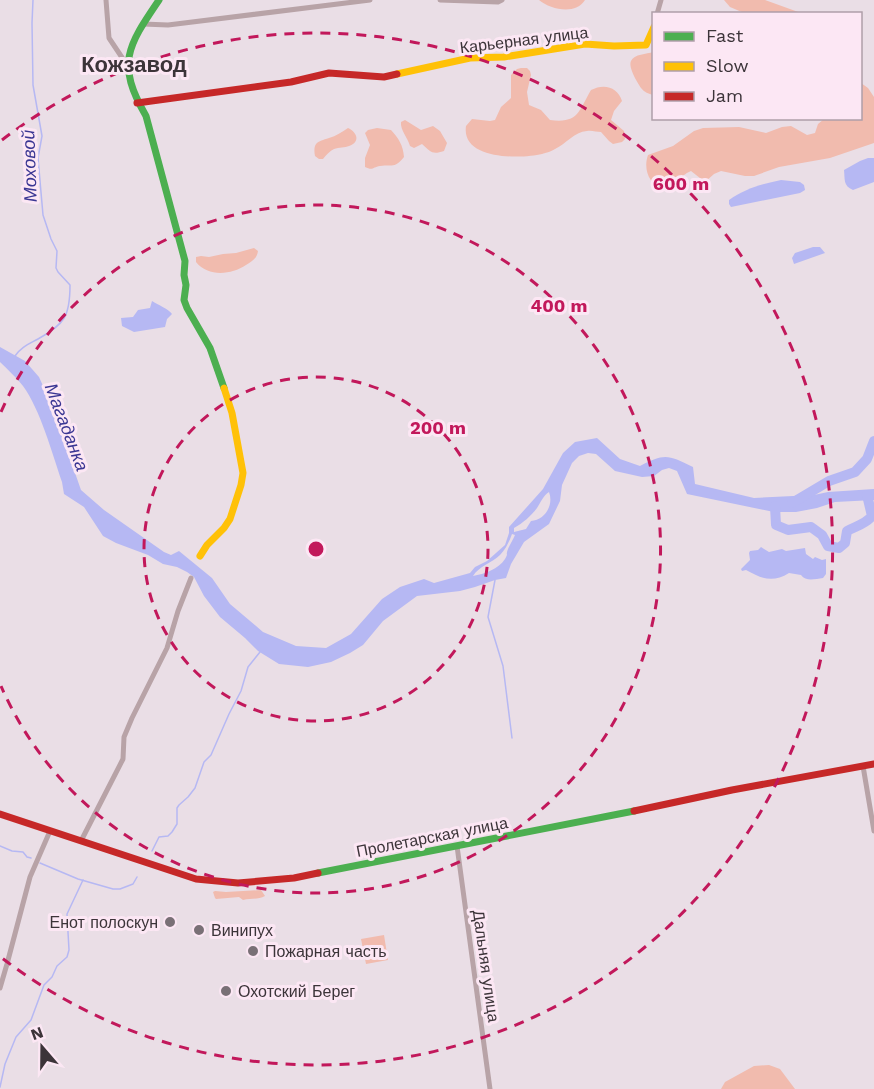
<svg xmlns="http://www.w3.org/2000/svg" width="874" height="1089" viewBox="0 0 874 1089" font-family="'Work Sans',sans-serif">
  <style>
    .green { fill: #f1bbae }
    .water { fill: #b6b8f3; fill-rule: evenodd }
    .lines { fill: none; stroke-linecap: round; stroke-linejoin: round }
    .stream { stroke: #b6b8f3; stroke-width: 1.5 }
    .river { stroke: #b6b8f3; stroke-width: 10 }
    .street { stroke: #b8a3a7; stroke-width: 5 }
    .fast { stroke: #4caf50; stroke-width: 7 }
    .slow { stroke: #ffc107; stroke-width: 7 }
    .jam { stroke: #c62828; stroke-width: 7 }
    .ring { fill: none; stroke: #c2185b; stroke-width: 3; stroke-dasharray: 10 8 }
    .poi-dot { fill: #797076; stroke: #fce7f4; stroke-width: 2 }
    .labels { text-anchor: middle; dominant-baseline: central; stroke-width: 6; stroke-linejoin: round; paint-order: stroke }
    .street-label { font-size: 16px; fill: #3c3439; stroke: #fce7f4 }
    .poi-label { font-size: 16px; fill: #3c3439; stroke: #fce7f4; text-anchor: start }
    .water-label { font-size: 18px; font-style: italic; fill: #3a3693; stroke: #fce7f4 }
    .district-label { font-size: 22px; font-weight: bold; fill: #3c3439; stroke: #fce7f4 }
    .centre { fill: #c2185b; stroke: #fce7f4; stroke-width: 3 }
    .ring-label { font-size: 18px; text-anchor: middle; font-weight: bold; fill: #c2185b; stroke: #fce7f4; stroke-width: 6; stroke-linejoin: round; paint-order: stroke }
  </style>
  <rect width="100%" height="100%" fill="#eadee6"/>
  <g class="green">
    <path d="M539,0h46c-9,15 -34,10 -46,0z"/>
    <polygon points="724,0 765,0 801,13 744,13 730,7"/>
    <path d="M653,52h1l-1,43c-4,-1 -9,-3 -12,-7 -4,-6 -13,-21 -10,-27 3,-7 16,-7 22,-9z"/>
    <path d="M521,68h6l3,3 1,4 -4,17 2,13 12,5 9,10c29,4 29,-10 41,-30 13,-7 27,-3 31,11l-8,10 -3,9 13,11 1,8 -3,3 -9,2 -4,-3 -8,-9c-4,0 -10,-2 -14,-1 -13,1 -21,13 -32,18 -3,2 -9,4 -13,5 -21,5 -81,6 -76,-28l6,-7 18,2 5,-1 6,-13 10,-9v-23l6,-6z"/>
    <path d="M861,83l7,5 6,9v46l-44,15 -51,9 -25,9h-9l-24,-5 -7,3 -9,8 -14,-11c-12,5 -15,14 -28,19 -14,-6 -20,-21 -15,-35l25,-9 21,-15 9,-3 36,-1 27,6 16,-6 9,-1 16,9 8,-2 3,-9 6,-5 36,-1z"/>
    <path d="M405,120l16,10 12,-4 7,5 7,12 -3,8c-12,4 -13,1 -22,-7l-8,4 -4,-2c-2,-8 -10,-16 -9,-24z"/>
    <path d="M348,128c9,4 13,14 1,18 -4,2 -10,1 -15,3 -4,2 -8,6 -11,10h-4l-4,-3c-2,-14 2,-14 14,-18 7,-2 13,-6 19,-10z"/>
    <path d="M377,128l14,2c8,9 12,15 13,27 -10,12 -11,7 -24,9 -7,1 -7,5 -15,1v-9l5,-13 -5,-12 3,-3z"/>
    <path d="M254,248l4,3c-1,7 -5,10 -12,14 -15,10 -38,12 -50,-3v-5l5,-1 8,1 14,-3 13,-1z"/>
    <path d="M261,890l4,6c-7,4 -14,2 -22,4l-4,-3 -23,2 -1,-1 -2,-6 2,-1 11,1z"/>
    <polygon points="384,935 388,960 366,964 361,939"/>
    <polygon points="769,1065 780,1069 795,1089 721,1089 725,1082 754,1066"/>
  </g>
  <g class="water">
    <path d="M868,158h6v24l-21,8c-10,-4 -8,-11 -9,-20l16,-9z"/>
    <path d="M781,180l19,2 4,3 1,5 -5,3 -69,14 -2,-3v-4c17,-12 33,-16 52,-20z"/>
    <polygon points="813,247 820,247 825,253 794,264 792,258 795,253"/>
    <path d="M152,301c6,4 17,8 20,13l-5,5 -2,8 -31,5 -12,-6 -1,-8 12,-1 5,-7 12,-2z"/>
    <path d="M0,347l25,14 14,16 21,46 14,47 7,20 23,20 60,42 7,3 8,-4 33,27 18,26 33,28 33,14 30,2 25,-14 31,-35 18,-12 24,-8 10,4 36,-10 5,-6 12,-6 18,-16 4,-12v-6l34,-38 20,-36 12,-11 22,-4 23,21 20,7c25,-13 28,-11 53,1l2,17 59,14 60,-3 14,-3 46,-3v11l-39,2 -18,6 -21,4h-22l-87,-18 -10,-23 -8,-3 -7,2 -8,6 -12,1 -27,-6 -19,-17 -8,-1 -9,3 -7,7 -10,22 -2,16 -11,23 -25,18 -13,22 -5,14 -11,2 -20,7 -15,4 -43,5 -34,25 -20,24 -13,8 -19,9 -23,5 -29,-3 -21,-13 -13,-13 -25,-21 -16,-21 -10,-19 -7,-5 -10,-5 -14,-3 -15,-9 -32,-12 -13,-7 -19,-29 -20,-13 -2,-12c-10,-29 -22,-73 -39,-96 -7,-9 -15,-16 -23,-24zM549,492c5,13 -4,28 -18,29l-5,8 -12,3v-4c9,-5 17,-12 23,-20 4,-6 6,-12 12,-16zM512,534l3,1c-2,5 -5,9 -7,14 -3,8 1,3 -3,10 -6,10 -21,15 -32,17 6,-10 19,-13 27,-21 6,-6 9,-13 12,-21z"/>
    <path d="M761,547l8,5 13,-3 4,2 19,-3 1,6 7,5 2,-2 7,3 4,-1v15l-3,4c-8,1 -17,4 -22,-3l-12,-2c-16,10 -27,6 -43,-3l-4,1 -1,-2 9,-9 -1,-7 1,-2 8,-1z"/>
  </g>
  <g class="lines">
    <g class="stream">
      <path d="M15,356c6,-9 14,-12 23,-17 27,-15 32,-23 32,-54l-12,-13 -2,-4 1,-17 -6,-12 -8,-24 -5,-57 4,-22 -9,-51 -1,-62 1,-23"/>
      <polyline points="495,580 488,617 503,666 512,738"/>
      <polyline points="0,846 12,851 23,852 27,857 31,858"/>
      <polyline points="152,851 159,837 168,836 172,832 177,824 177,808 179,805 188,797 195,788 204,762 211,755 229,714 241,691 248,667 260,652"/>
      <polyline points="40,863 78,879 113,889 120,889 133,884 137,877"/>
      <polyline points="0,1087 5,1064 16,1037 31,1020 44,985 52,977 57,966 67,957 69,950 67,914 83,880"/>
    </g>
    <g class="river">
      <polyline points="792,503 829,481 855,472 867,459 874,441"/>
      <path d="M775,506l1,19 12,5 23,-3 11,8 6,11 11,2 6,-5 2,-12c9,-5 19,-7 25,-15l-5,-21"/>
    </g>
    <g class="street">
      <polyline points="106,0 109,38 127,65"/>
      <polyline points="440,0 498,2 502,0"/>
      <polyline points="657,14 661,0"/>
      <polyline points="143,24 168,25 370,0"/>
      <polyline points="863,766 874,831"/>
      <polyline points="81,841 123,759 124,737 132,718 167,648 178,611 191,578"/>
      <polyline points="457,846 490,1089"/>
      <polyline points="0,988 7,964 30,877 50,831"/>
    </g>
    <g class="fast">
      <path d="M159,0c-32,47 -43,64 -13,116l39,145 -1,14 2,10 -2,15 3,8 23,40 14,40"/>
      <polyline points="318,873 634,811"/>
    </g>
    <g class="slow">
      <polyline points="397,74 470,58 504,57 585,44 614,46 646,45 654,27"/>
      <polyline points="200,556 207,545 224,528 230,519 241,485 243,473 232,413 224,388"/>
    </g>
    <g class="jam">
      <polyline points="137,103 291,82 329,73 384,77 397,74"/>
      <polyline points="634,811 732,790 874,764"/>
      <polyline points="0,814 196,879 238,883 294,878 318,873"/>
    </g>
  </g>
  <g class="ring">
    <circle cx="316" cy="549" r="172"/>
    <path d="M1 412A344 344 0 1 1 1 686"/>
    <path d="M2 140A516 516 0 1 1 2 958"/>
  </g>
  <g class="poi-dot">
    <circle cx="170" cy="922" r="6"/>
    <circle cx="199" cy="930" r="6"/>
    <circle cx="253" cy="951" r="6"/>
    <circle cx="226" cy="991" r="6"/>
  </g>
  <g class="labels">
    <g class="street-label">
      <text transform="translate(524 40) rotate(-7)">Карьерная улица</text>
      <text transform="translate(432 837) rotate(-11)">Пролетарская улица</text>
      <text transform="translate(486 966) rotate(82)">Дальняя улица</text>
    </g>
    <g class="poi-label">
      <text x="158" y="922" text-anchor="end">Енот полоскун</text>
      <text x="211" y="930">Винипух</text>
      <text x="265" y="951">Пожарная часть</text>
      <text x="238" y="991">Охотский Берег</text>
    </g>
    <g class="water-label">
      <text transform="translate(29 166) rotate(-92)">Моховой</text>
      <text transform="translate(67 427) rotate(69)">Магаданка</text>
    </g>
    <g class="district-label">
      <text x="134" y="64">Кожзавод</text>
    </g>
  </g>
  <circle cx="316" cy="549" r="9" class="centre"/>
  <g class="ring-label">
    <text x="681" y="190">600 m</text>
    <text x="559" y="312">400 m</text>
    <text x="438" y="434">200 m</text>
  </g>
  <rect x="652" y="12" width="210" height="108" fill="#fce7f4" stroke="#af9fa9" stroke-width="1.5"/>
  <rect x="664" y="32" width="30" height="9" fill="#4caf50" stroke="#af9fa9" stroke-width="1.5"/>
  <text x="706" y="42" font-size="18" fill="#3c3439">Fast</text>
  <rect x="664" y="62" width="30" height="9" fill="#ffc107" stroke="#af9fa9" stroke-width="1.5"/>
  <text x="706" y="72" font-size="18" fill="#3c3439">Slow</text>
  <rect x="664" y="92" width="30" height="9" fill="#c62828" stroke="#af9fa9" stroke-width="1.5"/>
  <text x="706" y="102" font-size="18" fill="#3c3439">Jam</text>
  <g transform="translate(42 1047) rotate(340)" stroke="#fce7f4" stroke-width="4.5" paint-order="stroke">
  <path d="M0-4.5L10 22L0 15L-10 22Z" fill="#3c3439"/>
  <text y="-9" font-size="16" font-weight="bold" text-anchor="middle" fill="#3c3439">N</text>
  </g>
</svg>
